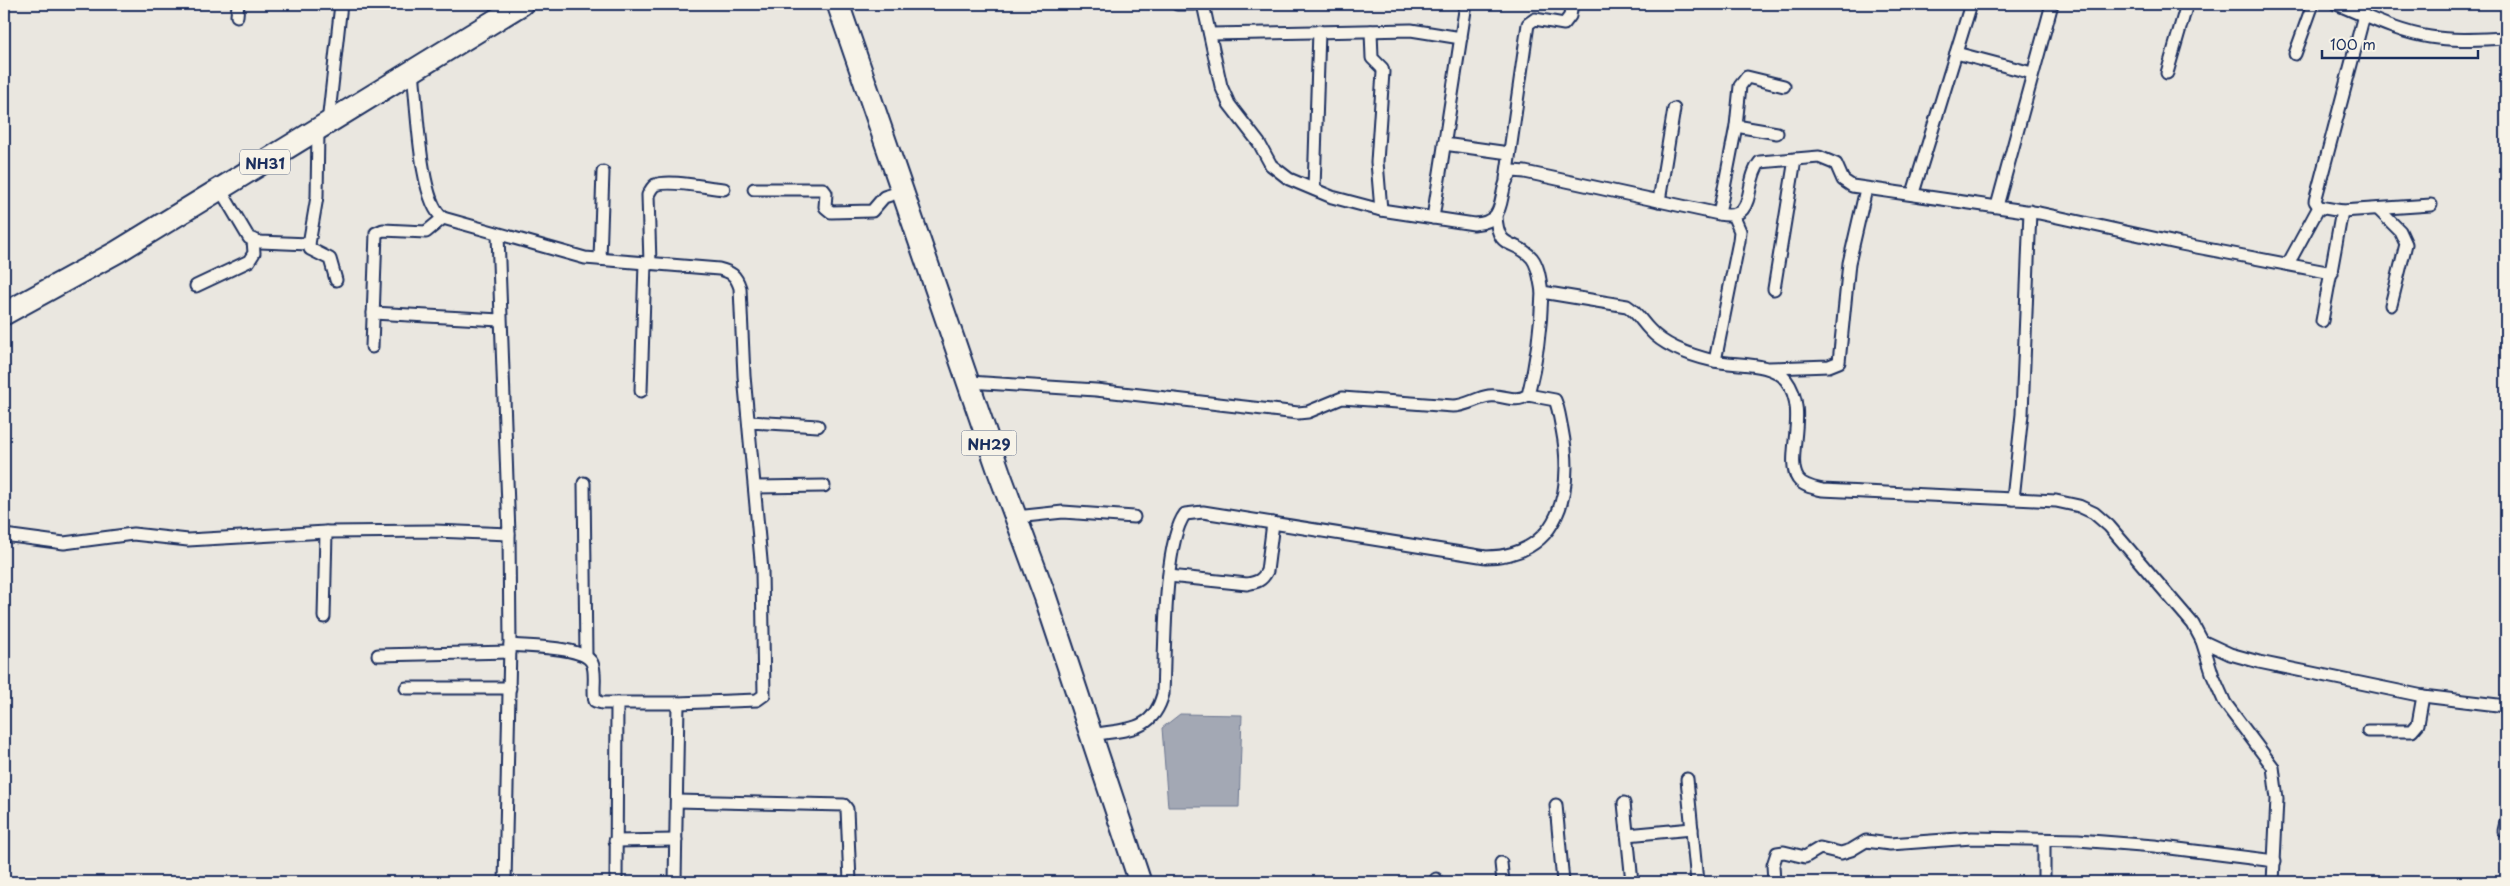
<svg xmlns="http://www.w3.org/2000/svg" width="2510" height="886" viewBox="0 0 2510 886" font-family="'Playpen Sans',sans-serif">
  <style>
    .water { fill: #a3a8b4; stroke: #6d7892 }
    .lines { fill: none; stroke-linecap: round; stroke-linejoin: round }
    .street-casing { stroke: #1b2f5e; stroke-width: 15 }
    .highway-casing { stroke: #1b2f5e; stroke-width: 25 }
    .street { stroke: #f7f3e8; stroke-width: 11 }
    .highway { stroke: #f7f3e8; stroke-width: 21 }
    .labels { text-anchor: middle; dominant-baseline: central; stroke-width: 4.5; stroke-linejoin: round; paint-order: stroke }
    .shield { fill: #f7f3e8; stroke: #5d6a87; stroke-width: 1 }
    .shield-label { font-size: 15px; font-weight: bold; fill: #1b2f5e }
  </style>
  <rect width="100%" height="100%" fill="#eae7e0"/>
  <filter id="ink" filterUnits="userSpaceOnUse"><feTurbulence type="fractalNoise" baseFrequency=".02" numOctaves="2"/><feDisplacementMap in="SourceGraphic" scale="10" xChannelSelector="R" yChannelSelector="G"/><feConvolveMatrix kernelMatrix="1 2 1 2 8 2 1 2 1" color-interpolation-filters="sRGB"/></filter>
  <g filter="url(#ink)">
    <polygon class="water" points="1180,714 1242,715 1239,807 1168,807 1162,728"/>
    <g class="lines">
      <defs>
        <g id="street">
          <polyline points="1177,4 1195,4"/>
          <path d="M1203,4l18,82 8,18 30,39 12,22 18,14 43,18 49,13 93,14c38,-2 20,-34 39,-53l12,1 194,42c39,8 24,-31 41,-52l59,-5 17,7 7,16 9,6 187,27 142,31 151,29"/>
          <path d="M2336,4c30,12 61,28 94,33 25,4 51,2 76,1"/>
          <polyline points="2364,15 2315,201 2319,207 2342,211 2431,205"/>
          <polyline points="237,16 238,4"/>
          <polyline points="1371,31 1372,58 1382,68 1383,72 1377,162 1381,210"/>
          <polyline points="1210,34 1411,30 1461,38"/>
          <polyline points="1956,53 2032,73"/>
          <polyline points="2295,54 2313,4"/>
          <path d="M413,72c4,30 6,130 30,146l142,40 134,11c12,3 17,6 21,19l4,88 18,195 2,124 -7,5 -79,3h-76l-7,-2c-3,-12 2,-27 -3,-38 -8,-17 -65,-16 -82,-18"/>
          <polyline points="2167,73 2187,4"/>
          <polyline points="328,123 341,4"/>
          <polyline points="1736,126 1777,133"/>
          <polyline points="318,130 317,197 309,244 310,249 330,259 336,280"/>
          <polyline points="1444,144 1509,153"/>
          <polyline points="1506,179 1528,24 1535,19 1564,24 1570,16 1572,4"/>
          <polyline points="220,189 249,238 260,242 309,244"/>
          <polyline points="754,189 823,189 826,193 825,207 831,212 872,211 884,197 903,191"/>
          <polyline points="1314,189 1319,31"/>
          <polyline points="1913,193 1971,4"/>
          <polyline points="1659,201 1674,109"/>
          <polyline points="1997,206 2052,4"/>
          <polyline points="2378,209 2400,231 2406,244 2391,305"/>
          <polyline points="1719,214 1736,126 1740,86 1747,77 1784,86"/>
          <path d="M1496,216c2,36 18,22 36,42 7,9 8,23 10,34l85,14c11,7 14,15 23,24 15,17 43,26 64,31 22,5 57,0 72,19 24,31 -2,78 12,99 5,7 16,9 24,11l234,11 23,5 15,7 15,13 84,98 9,17 11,35 12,27 48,64 4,32 -4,83"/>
          <polyline points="1433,218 1466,4"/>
          <polyline points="498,235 509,534 510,645 505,882"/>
          <polyline points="600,259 603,172"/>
          <path d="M650,264l-2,-69c2,-4 4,-8 7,-10 15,-6 53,3 69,4"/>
          <polyline points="2288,264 2319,207"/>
          <polyline points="196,286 249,261 254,253 253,240"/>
          <polyline points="1774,289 1795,159"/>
          <polyline points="373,313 500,320"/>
          <polyline points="2322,321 2342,211"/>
          <polyline points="372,347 376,233 383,230 426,232 443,218"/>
          <polyline points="1715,361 1739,241 1740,231 1733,215"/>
          <polyline points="1769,368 1829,366 1839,362 1849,263 1866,189"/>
          <path d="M969,382l127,8 202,23 10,-1 34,-14 111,8c13,0 23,-8 36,-10 14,-2 26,8 39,-1 9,-35 13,-68 14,-103"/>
          <polyline points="641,391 645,263"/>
          <polyline points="750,422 818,426"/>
          <polyline points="584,483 586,656"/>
          <polyline points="755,487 824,486"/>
          <polyline points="2013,499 2022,414 2030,211"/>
          <polyline points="1016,517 1063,512 1134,517"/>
          <polyline points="4,535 64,543 133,534 188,540 326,532 435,531 509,534"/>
          <path d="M1169,576l78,8c10,-2 15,-3 20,-13l6,-48"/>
          <polyline points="324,617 326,532"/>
          <polyline points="2202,641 2230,654 2259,662 2423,696 2506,706"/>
          <polyline points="378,655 510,652"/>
          <polyline points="406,688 510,688"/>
          <polyline points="2368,731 2412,731 2418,724 2423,696"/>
          <path d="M1091,735c34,-6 62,-2 72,-41 2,-39 0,-151 22,-180l18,-2 283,45c74,-1 88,-66 76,-128 -2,-9 -3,-20 -7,-29l-27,-5"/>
          <polyline points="1687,779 1697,882"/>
          <polyline points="677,801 844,805 847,809 850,882"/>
          <polyline points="1624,803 1632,882"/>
          <polyline points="1556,805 1563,882"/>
          <polyline points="2504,831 2506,822"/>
          <polyline points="1627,835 1692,829"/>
          <polyline points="2044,840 2044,882"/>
          <polyline points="615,841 676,840"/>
          <polyline points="1501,863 1503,882"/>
          <polyline points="1436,879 1437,882"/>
          <polyline points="616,882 617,703"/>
          <polyline points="675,882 678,703"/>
          <polyline points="1774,882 1773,865 1777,853 1784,852 1805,857 1820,848 1841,853 1851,850 1866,841 1890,844 1972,838 2078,840 2154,846 2275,861"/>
        </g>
        <g id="highway">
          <polyline points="838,4 999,472 1045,596 1140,882"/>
          <polyline points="4,314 117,252 522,4"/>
        </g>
      </defs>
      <use href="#street" class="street-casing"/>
      <use href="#highway" class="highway-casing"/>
      <use href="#street" class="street"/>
      <use href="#highway" class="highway"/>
    </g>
  </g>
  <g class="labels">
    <g class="shield">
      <rect x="240" y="149.5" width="50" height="25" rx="4"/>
      <rect x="961.5" y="430.5" width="55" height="25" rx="4"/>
    </g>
    <g class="shield-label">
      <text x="265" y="162">NH31</text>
      <text x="989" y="443">NH29</text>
    </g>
  </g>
  <rect width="2510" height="886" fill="none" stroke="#f7f3e8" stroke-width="20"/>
  <rect x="10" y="10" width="2490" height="866" fill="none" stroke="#1b2f5e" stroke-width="2" filter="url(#ink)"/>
  <path d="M2322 50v8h156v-8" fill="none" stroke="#1b2f5e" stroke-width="2.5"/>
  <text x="2330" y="50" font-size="15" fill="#1b2f5e" stroke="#f7f3e8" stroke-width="4" paint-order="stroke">100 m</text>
</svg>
